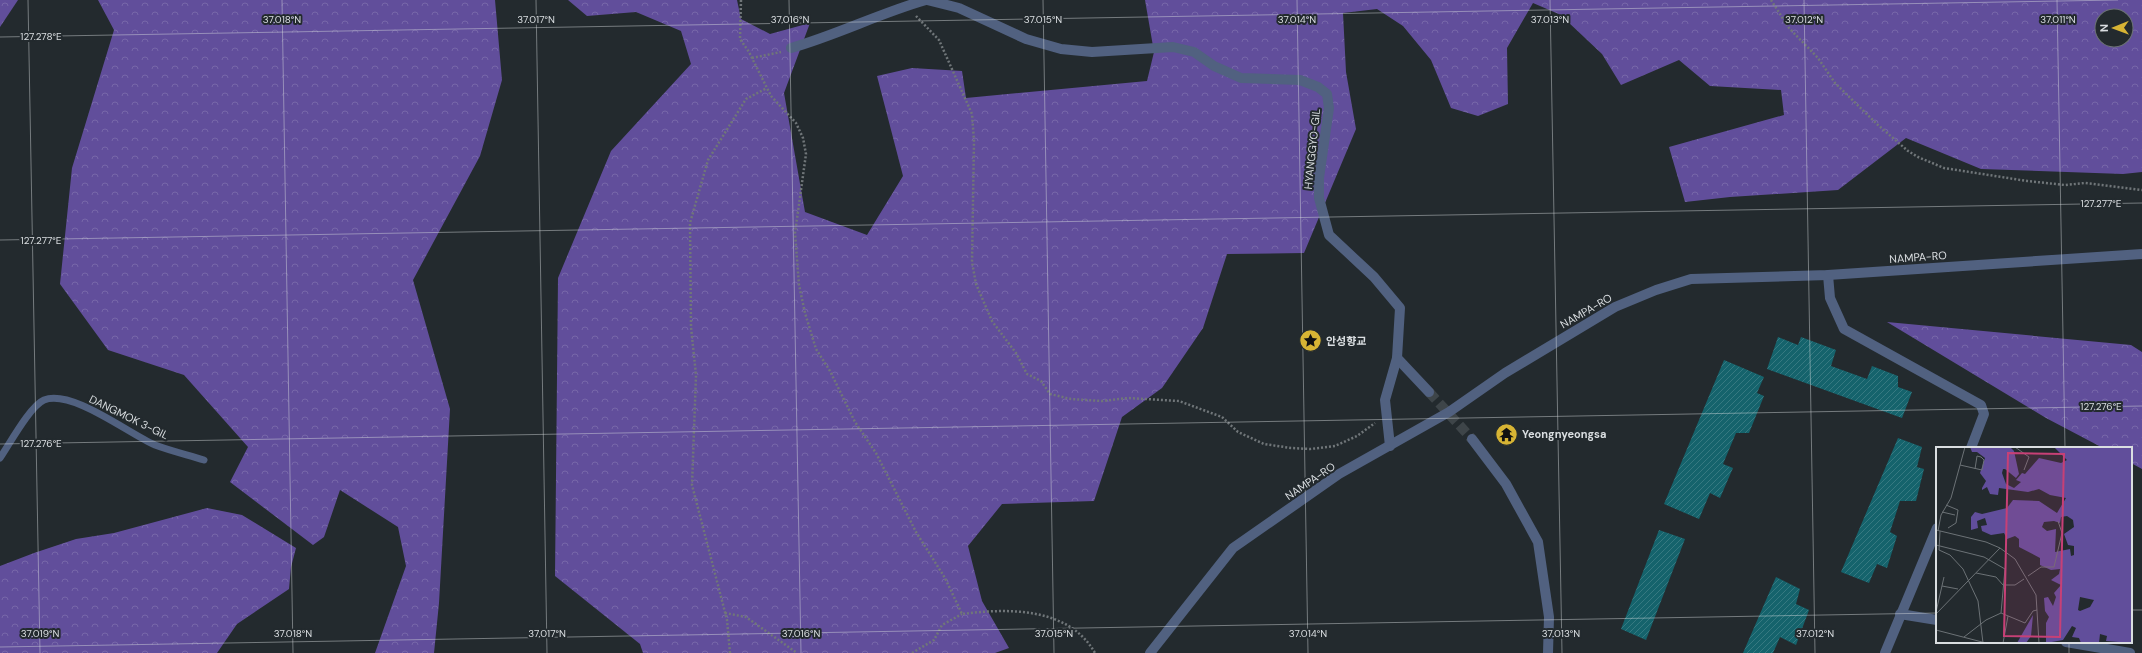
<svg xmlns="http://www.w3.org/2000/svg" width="2142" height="653" viewBox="0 0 2142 653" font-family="'DM Sans','Noto Sans KR',sans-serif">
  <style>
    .forest { fill: url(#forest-crowns); fill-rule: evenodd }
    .building { fill: url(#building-hatch) }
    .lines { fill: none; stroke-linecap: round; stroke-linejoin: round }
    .minor-tunnel { stroke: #3e4549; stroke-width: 10; stroke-dasharray: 10 5; stroke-linecap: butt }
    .path { stroke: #707679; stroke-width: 2.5; stroke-dasharray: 2 2; stroke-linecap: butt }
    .service { stroke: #516180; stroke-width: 7 }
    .minor { stroke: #516180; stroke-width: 10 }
    .tertiary { stroke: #516180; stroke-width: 10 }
    .ticks { fill: none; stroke: #dadee1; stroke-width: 1; stroke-opacity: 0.45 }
    .labels { text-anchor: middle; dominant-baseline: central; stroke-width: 4; stroke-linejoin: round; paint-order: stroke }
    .street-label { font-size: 11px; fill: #dadee1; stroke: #232a2e }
    .poi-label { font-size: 11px; font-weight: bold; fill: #dadee1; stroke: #232a2e; text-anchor: start }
    .inset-road { fill: none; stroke: #6c7276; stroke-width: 1 }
    .view { fill: #c74076; fill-opacity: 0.15; stroke: #c74076; stroke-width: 2 }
    .inset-edge { fill: none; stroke: #dadee1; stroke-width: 2 }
    .ticks-label { font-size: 10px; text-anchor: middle; fill: #dadee1; stroke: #232a2e; stroke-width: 4; stroke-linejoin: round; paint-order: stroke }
  </style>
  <defs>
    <pattern id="forest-crowns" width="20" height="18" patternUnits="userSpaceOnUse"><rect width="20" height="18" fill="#614e9b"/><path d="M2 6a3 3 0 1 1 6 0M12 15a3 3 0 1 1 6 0" fill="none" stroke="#7767a9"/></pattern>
    <pattern id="building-hatch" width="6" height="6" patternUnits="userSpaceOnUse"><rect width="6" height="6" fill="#15636c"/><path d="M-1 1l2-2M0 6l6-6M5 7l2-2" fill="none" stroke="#367981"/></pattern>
  </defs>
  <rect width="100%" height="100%" fill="#232a2e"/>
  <g class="forest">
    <polygon points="0,0 18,0 0,27"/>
    <polygon points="98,0 495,0 502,80 480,156 413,280 450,409 439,603 434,653 375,653 406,566 398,527 340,490 324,537 313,545 230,482 248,447 184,375 108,350 60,284 72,168 114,30"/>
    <path d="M568,0h169l4,19 29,15 40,-11 -26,70 21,119 62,23 36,-59 -26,-100 35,-8 50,3 4,27 181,-17 7,-29 -9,-52h997v172l-19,2 -142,-5 -75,-31 -68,52 -108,7 -45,5 -16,-55 115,-32 -3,-25 -71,-4 -31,-26 -58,25 -19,-31 -35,-33 1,-3 -35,-15 -26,45 1,56 -30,12 -27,-8 -20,-48 -28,-34 -26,-17 -34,4 3,59 10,57 -52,124 -77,1 -24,74 -41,60 -40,29 -28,84 -92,3 -34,42 14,55 27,47 -14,5h-352l-3,-9 -85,-68 3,-298 53,-127 80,-87 -10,-33 -45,-19 -49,4zM2102,16h24v24h-24z"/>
    <polygon points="1887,322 2131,345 2142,352 2142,469 2131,463 2131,448 2103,448 2046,418"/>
    <polygon points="207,508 242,515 296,548 291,567 289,589 237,624 217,653 0,653 0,566 34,553 76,539 114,533"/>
  </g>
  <g class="building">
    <polygon points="1778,337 1798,345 1801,337 1836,350 1831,366 1867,379 1872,366 1898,376 1898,387 1912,392 1902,418 1767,369"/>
    <polygon points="1724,360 1764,377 1757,393 1764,396 1749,433 1736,433 1723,464 1733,468 1720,498 1710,493 1699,519 1664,504"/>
    <polygon points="1898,438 1922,447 1917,467 1924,469 1916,501 1900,501 1890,532 1897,536 1887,568 1877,564 1869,583 1841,572"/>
    <polygon points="1659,530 1685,539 1646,640 1621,629"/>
    <polygon points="1776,577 1800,589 1796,604 1809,610 1796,645 1780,637 1773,653 1743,653"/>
  </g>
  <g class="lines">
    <polyline class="minor-tunnel" points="1429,392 1472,439"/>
    <g class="path">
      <path d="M741,0l-1,39 9,13 22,44 25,27 7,15 3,16 -11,79 4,52 6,28 11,36 14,22 25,51 21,31 40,79 29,46 17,36c46,-6 107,-7 133,39"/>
      <polyline points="1771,0 1789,28 1818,58 1835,83 1878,125 1908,151 1918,157 1944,168 2027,181 2065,185 2085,183 2142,190"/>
      <polyline points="916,16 939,40 972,114 974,141 972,262 976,284 992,321 1016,353 1027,374 1041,381 1050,394 1071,399 1102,401 1128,398 1179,401 1222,417 1238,432 1264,444 1291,448 1310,449 1335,446 1357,436 1375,423"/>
      <polyline points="752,58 781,52"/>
      <polyline points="725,613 746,617 797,653"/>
      <polyline points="730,653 727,620 692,485 696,375 691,327 690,223 708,160 746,99 767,88"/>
      <polyline points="912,653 934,640 942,625 962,614"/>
    </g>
    <path class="service" d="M0,458c9,-13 30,-52 44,-58 28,-11 85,34 111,45 16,6 33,10 49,15"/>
    <g class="minor">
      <polyline points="927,0 959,8 1026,39 1061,49 1092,52 1173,47 1194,52 1214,66 1241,78 1300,80 1318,87 1327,94 1329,108 1319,178 1319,198 1329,235 1374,277 1400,308 1397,358 1429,392"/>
      <path d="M791,48c46,-13 89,-35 135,-48"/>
      <polyline points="1828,275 1830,298 1844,329 1981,405 1984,414 1971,448"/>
      <polyline points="1472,439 1506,484 1538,542 1549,617 1548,653"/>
      <polyline points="1390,446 1385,400 1397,358"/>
      <polyline points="1900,614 1937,620"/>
      <polyline points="2066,642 2130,653"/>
      <polyline points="1885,653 1937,528"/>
    </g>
    <polyline class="tertiary" points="1150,653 1233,548 1339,474 1449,412 1505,373 1615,307 1656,290 1691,279 1828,275 2142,254"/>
  </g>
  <path class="ticks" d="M28,0l12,653M282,0l11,653M536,0l11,653M789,0l12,653M1043,0l11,653M1297,0l11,653M1550,0l12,653M1804,0l11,653M2057,0l8,448M0,37l2118,-37M0,240l2142,-37M0,444l2142,-38M2131,610h11M2069,642v11M0,647l1937,-34"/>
  <defs>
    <symbol id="sight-disc" viewBox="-11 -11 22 22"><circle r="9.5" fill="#d7b434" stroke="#232a2e"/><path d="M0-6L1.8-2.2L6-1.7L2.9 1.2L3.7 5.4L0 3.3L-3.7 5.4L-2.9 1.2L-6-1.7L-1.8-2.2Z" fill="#111"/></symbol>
    <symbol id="temple-disc" viewBox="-11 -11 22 22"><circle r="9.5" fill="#d7b434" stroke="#232a2e"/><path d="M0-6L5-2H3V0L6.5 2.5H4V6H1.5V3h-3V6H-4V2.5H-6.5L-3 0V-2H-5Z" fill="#111"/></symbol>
  </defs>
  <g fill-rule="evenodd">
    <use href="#sight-disc" x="1298" y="328" width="25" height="25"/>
    <use href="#temple-disc" x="1494" y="422" width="25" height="25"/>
  </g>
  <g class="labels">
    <g class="street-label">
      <text transform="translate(1312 149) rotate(-84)">HYANGGYO-GIL</text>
      <text transform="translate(1918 257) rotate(-4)">NAMPA-RO</text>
      <text transform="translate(1586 311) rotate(-30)">NAMPA-RO</text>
      <text transform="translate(129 417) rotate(26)">DANGMOK 3-GIL</text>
      <text transform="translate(1310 481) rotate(-34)">NAMPA-RO</text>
    </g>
    <g class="poi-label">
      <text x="1326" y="341">안성향교</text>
      <text x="1522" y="434">Yeongnyeongsa</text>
    </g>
  </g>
  <g transform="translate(1936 447)">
    <rect width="196" height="196" fill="#232a2e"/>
    <path d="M34,0h40l4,4 5,23 -3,4 -11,-9h-2l-1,4 4,11 8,4 7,-6 -5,-2 6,-7 3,1 14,-16 22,5 6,-3 -13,-13h78v196l-26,-2 1,-5 -7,-2 -1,9h-18l-2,-5 -7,-1 4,-9 -4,-2 -9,14 -17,3v-20l3,-6 -4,-6 -1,-13 4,-1 5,9 3,-9 -2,-4 7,-8 -10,-5 8,-6 1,-5 -9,1 -11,-5v-7l-21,-11v-8l-4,-3 -8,3 -3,-6 -13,2 -9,-4 -1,-5 6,-1 -2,-7 -8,3 1,7 -7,2v-13l4,-5 7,2 25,-6 6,-8 26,1 18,12 9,-15 -16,-3 -11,-6 -11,3 -29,-4 -1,7 -8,-1 -3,-7 -5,3v-2l4,-7 -6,-8 5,-15 -8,-6h-5zM131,69l6,4 1,7 -10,7 4,11 6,1v9l-3,1 -1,-7 -15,3 1,-23 -9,2 -5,-4 2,-5 10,-1 6,2 1,-6zM144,150l14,3 -4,7 -10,4 -2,-1zM97,168l-2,21 -5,7h-9z" fill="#614e9b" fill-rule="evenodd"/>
    <path class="inset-road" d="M79,0l14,10 -5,13M24,18l22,5 2,-10 -3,-3 -4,-1 -2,13M10,58l12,5 -2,13 -8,5M6,65l13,3M0,83l50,12 14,6 15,11 21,36 3,48M2,84l3,-16 10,-17 14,-51M4,84l-1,19 11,5 13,14 15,32 5,42M0,98l48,12 21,12 -4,44M40,126l20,4 7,8M92,129l13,-9h13l8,-34 -4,-12M68,138h11l9,-6M6,139l16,3M0,165l8,-35M65,166l24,10 8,-12 4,-1M0,167l64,-66M0,183l50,13M28,190l22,-17 15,-7M67,196l5,-27M134,196h13"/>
    <path class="view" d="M72,6l56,1 -4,183 -56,-1z"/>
    <rect width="196" height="196" class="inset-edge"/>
  </g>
  <g class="ticks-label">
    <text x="282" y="23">37.018°N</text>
    <text x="536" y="23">37.017°N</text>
    <text x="790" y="23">37.016°N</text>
    <text x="1043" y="23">37.015°N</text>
    <text x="1297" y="23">37.014°N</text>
    <text x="1550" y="23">37.013°N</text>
    <text x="1804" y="23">37.012°N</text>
    <text x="2058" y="23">37.011°N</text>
    <text x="41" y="40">127.278°E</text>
    <text x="2101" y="207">127.277°E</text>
    <text x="41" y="244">127.277°E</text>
    <text x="2101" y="410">127.276°E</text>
    <text x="41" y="447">127.276°E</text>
    <text x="40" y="637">37.019°N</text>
    <text x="293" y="637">37.018°N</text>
    <text x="547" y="637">37.017°N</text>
    <text x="801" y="637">37.016°N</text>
    <text x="1054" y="637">37.015°N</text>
    <text x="1308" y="637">37.014°N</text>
    <text x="1561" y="637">37.013°N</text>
    <text x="1815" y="637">37.012°N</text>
  </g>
  <g transform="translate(2114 28) rotate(269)"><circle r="19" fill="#232a2e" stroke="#6c7276"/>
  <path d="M0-3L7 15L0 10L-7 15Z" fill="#d7b434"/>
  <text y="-6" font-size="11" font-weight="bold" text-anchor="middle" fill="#dadee1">N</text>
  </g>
</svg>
